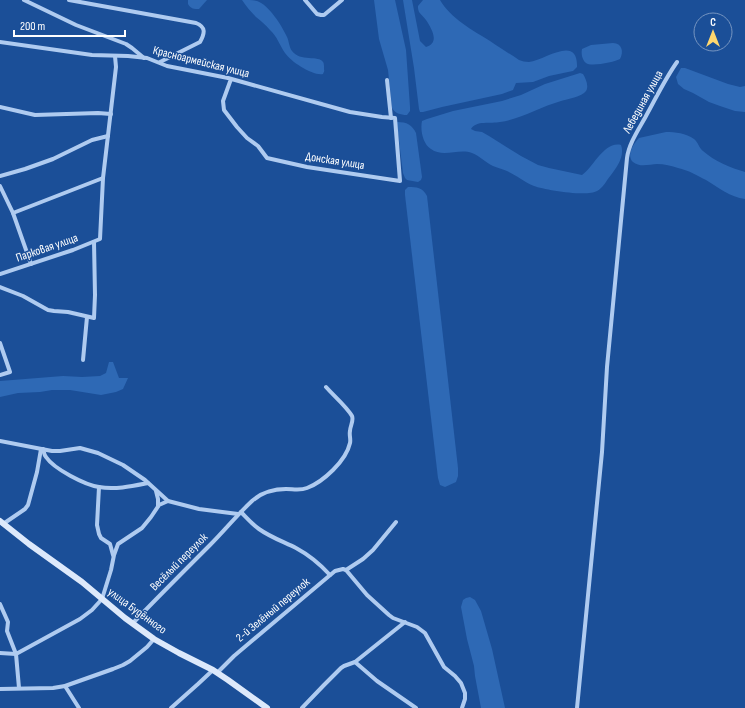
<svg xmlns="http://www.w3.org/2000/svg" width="745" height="708" viewBox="0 0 745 708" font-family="'Sofia Sans Condensed',sans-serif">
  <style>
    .green { fill: #2e69b5 }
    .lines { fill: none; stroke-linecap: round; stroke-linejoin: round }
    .minor { stroke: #afcbf0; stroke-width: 4 }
    .secondary { stroke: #dde9fb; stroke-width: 6 }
    .labels { text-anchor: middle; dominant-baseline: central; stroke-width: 3; stroke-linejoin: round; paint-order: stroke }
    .street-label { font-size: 12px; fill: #fff; stroke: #1b4f98 }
  </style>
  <rect width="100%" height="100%" fill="#1b4f98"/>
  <g class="green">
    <path d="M188,0h19l-8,9c-5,0 -8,0 -11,-5z"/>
    <path d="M242,0c5,0 11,0 15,1 12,4 25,25 30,36 2,4 2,10 5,14 8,11 27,4 31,11 1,1 1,4 1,6 0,4 1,1 -1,6 -10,2 -32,-12 -38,-21 -5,-7 -8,-17 -15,-23 -4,-5 -9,-9 -14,-13 -5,-5 -10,-11 -14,-17z"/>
    <path d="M374,0h21l11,50 4,57v4l-3,4c-7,0 -12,-2 -15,-7l-4,-38 -9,-31z"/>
    <path d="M403,0h9l8,41 6,6c14,-4 6,-18 0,-27 -2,-3 -5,-5 -7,-8 -1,-3 -1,-3 -1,-6l5,-6h17c10,18 34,31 50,41 10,7 20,13 29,19 3,1 6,2 10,2 16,-2 49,-28 48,5l-4,4 -5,1 -19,4 -16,6 -17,1 -3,7 -11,4 -60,13 -19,5h-3l-1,-3 -5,-41z"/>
    <path d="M613,43c9,0 11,9 7,16 -5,3 -29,8 -34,4 -4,-3 -5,-10 -4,-14l9,-4z"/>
    <polygon points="681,68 685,68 728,84 740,87 745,86 745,112 735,111 720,106 709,102 693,93 684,89 678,84 676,77"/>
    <path d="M580,73l3,1c3,5 6,12 3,17 -4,6 -19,8 -25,10 -21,6 -40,18 -61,21 -9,2 -24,-2 -29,7l4,2 7,1 7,4 32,20 17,9 11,3 33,7c11,-7 22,-34 39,-30 4,11 -4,22 -10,30 -5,6 -8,13 -14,16 -10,6 -52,-1 -63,-5 -10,-4 -18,-11 -27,-15 -4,-2 -10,-3 -14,-5 -8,-4 -13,-10 -21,-13 -13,-5 -29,5 -41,-4 -8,-5 -11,-19 -9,-28l5,-2 26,-8 49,-10 19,-6 24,-11z"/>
    <path d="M397,122c10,0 15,3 19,11l6,44 -1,3 -3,2 -11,-2 -2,-2 -2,-5 -6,-48z"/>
    <path d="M666,132c9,0 20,1 28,7 4,3 5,9 9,12 11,10 28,17 42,21v27c-15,-2 -26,-11 -39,-19 -8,-4 -18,-10 -28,-12 -6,-2 -14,-4 -21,-4 -7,0 -17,4 -24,-2 -7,-7 1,-19 6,-24z"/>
    <path d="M408,187c9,0 14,0 19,9l31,272v8l-2,6 -11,5 -5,-2 -2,-7 -33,-283v-5z"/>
    <polygon points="109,362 113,362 119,378 128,378 123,389 116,392 101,395 70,390 52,390 40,392 18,393 0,397 0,381 63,376 82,377 100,376 106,373"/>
    <polygon points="470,597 475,600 481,611 492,649 505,708 481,708 475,676 474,666 467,639 461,607 463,600 466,598"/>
  </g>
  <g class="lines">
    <g class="minor">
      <polyline points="24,0 76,25 126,44 132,48 144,58"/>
      <path d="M69,0l127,23c10,4 9,10 4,19l-40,20"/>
      <polyline points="305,0 317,14 321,15 324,15 342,0"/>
      <polyline points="0,42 92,55 128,56 147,58 167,66 228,78 350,112 382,117 395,118 400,181 307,167 267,158 258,146 247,138 237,127 224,110 223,101 231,79"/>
      <polyline points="387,80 391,118"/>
      <polyline points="0,107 35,115 98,113 111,114"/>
      <polyline points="0,176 25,169 53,159 92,140 108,136"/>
      <polyline points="0,186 13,213 31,264"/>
      <polyline points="13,213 103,178"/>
      <polyline points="0,274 73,250 100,239 103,178 116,67 115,56"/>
      <polyline points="0,287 23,296 48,310 54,311 68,312 94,318 95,295 94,242"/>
      <polyline points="0,343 10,372 0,375"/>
      <polyline points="83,360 87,317"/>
      <polyline points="0,441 52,451 60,451 80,448 98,453 123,465 145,480 168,501 199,509 238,514"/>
      <path d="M43,449c1,3 1,6 3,8 8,12 39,28 53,30 16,3 34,-1 49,-4"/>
      <polyline points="99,487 97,525 99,534 101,538 110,544 113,555"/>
      <polyline points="156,491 158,499 158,506"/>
      <path d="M241,512c6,6 11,12 18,17 11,8 25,13 37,19 13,7 24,16 34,27"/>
      <polyline points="3,524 25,509 28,505 37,472 41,449"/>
      <polyline points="346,570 367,595 389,615 393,618 417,627 425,633 444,667 455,676 461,683 465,693 465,699 462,708"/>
      <polyline points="0,604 8,622 7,631 16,654 19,688"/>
      <path d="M133,623c25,-26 51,-52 77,-78 14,-14 27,-30 42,-44 9,-8 22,-12 34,-12 7,0 14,2 21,-1 16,-6 39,-27 43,-45 1,-4 -1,-8 0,-12 0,-5 4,-10 2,-15 -5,-9 -19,-21 -26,-29"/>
      <polyline points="0,653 16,654 80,619 92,610 102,599 111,570 114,555 118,544 142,528 151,517 159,505 168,501"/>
      <polyline points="355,662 377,681 416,708"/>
      <polyline points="217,673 234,656 335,571 343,569 346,570 363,559 373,550 396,522"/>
      <polyline points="65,686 79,708"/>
      <polyline points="0,689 53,688 65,686 113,669 123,665 130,661 147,647 154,639"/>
      <polyline points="171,708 198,684 213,670"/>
      <polyline points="302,708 324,685 341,668 344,666 355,662 405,622"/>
      <path d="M577,708l25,-256 5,-85 20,-209c2,-15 12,-29 19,-42 10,-18 19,-37 31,-54"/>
    </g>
    <polyline class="secondary" points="0,521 29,544 82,582 125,618 154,639 179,653 213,670 228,680 267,708"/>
  </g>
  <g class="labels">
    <g class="street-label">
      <text transform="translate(201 62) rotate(14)">Красноармейская улица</text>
      <text transform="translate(643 102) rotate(-61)">Лебединая улица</text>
      <text transform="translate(335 161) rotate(9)">Донская улица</text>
      <text transform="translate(47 248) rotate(-19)">Парковая улица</text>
      <text transform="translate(179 562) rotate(-45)">Весёлый переулок</text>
      <text transform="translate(273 610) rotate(-40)">2-й Зелёный переулок</text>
      <text transform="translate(137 611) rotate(36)">улица Будённого</text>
    </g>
  </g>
  <g transform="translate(713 32)"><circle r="19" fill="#1b4f98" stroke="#7695c1"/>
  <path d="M0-3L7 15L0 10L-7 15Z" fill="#ffd76e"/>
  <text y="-6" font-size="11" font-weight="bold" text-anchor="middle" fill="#ffffff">С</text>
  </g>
  <path d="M14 30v6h111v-6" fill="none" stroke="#ffffff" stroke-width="2"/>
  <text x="20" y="30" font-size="12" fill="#ffffff" stroke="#1b4f98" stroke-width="3" paint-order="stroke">200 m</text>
</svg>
